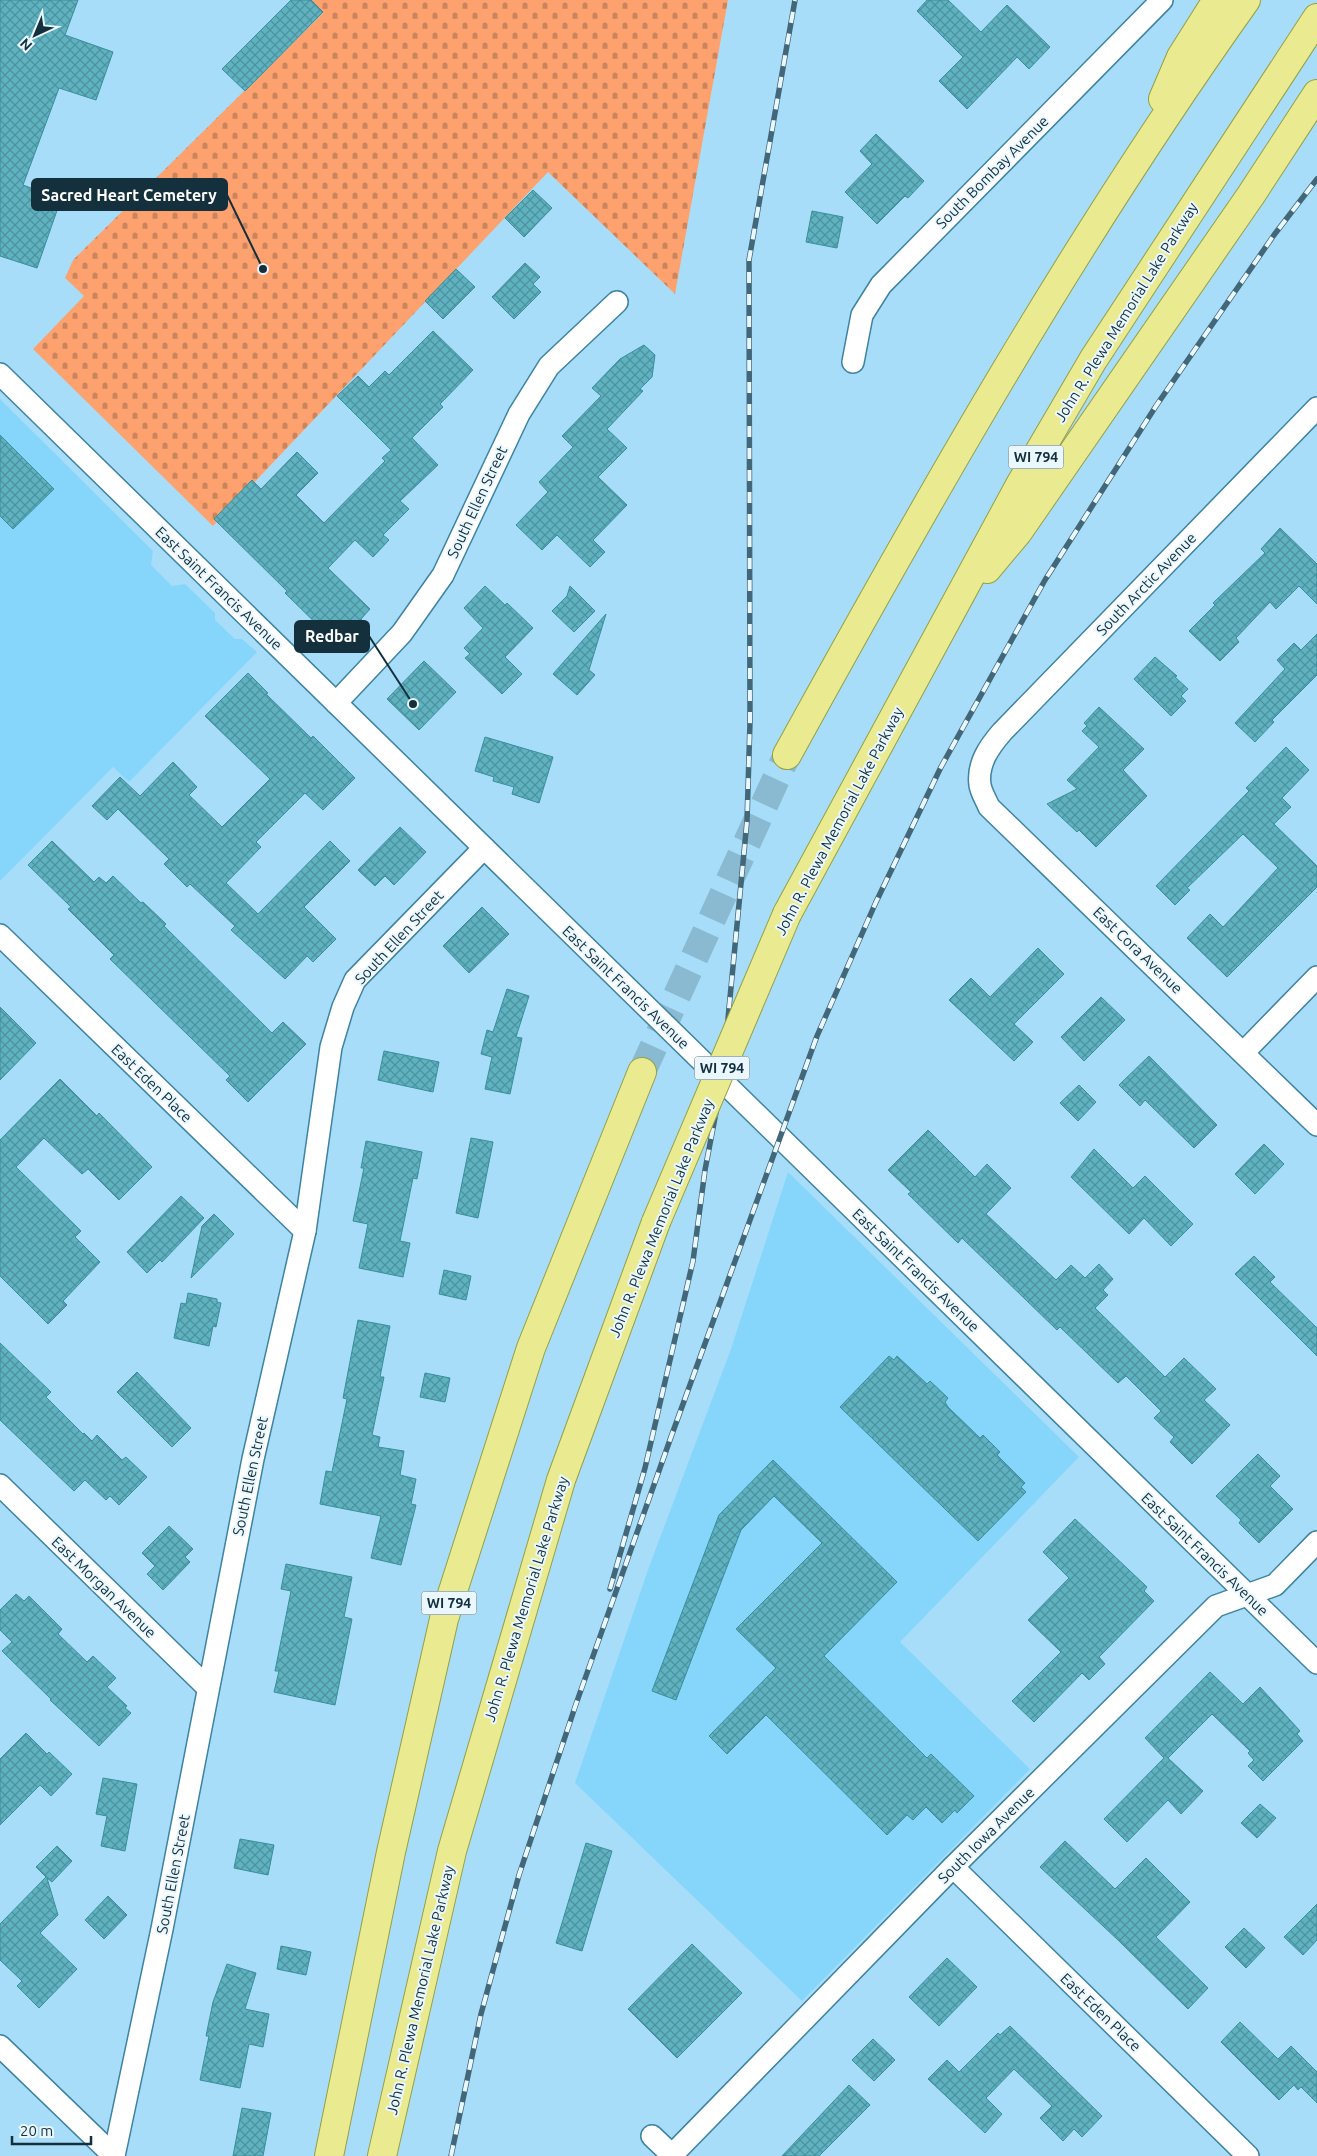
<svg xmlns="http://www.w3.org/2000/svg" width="1317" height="2156" viewBox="0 0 1317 2156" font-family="Ubuntu,sans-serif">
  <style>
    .built { fill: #86d6fb }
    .cemetery { fill: url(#cemetery-stones) }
    .building { fill: url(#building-cross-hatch); stroke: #388e9c }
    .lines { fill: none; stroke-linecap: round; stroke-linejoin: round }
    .primary-tunnel { stroke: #89bad2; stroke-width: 28; stroke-dasharray: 28 14; stroke-linecap: butt }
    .street-casing { stroke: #3e83a1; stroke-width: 24 }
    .primary-casing { stroke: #96a043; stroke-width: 30 }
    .street { stroke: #fff; stroke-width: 21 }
    .primary { stroke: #eaeb91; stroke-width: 28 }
    .rail-casing { stroke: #426778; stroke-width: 5.5 }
    .rail { stroke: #eaf7fe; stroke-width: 4; stroke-dasharray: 11; stroke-linecap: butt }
    .primary-bridge-casing { stroke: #96a043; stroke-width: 30; stroke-linecap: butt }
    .primary-bridge { stroke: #eaeb91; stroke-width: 28 }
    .labels { text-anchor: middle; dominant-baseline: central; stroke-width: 4; stroke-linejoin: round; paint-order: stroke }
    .shield { fill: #eaf7fe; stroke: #546c76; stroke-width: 1 }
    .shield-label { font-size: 14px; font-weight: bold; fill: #13303c }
    .street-label { font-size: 15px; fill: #13303c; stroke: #eaf7fe }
    .leader { fill: none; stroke: #13303c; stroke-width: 2 }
    .callout-dot { fill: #13303c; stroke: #eaf7fe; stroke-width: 2 }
    .callout { fill: #13303c; stroke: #13303c; stroke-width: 2 }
    .callout-label { font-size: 16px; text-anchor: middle; font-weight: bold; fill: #fff }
  </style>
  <defs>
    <pattern id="cemetery-stones" width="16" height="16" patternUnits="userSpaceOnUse" patternTransform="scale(1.25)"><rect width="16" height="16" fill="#fda26f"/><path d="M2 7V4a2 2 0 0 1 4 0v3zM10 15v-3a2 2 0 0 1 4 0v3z" fill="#cc845c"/></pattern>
    <pattern id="building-cross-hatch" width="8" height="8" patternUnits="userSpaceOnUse" patternTransform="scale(1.25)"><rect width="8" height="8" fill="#5fb3c1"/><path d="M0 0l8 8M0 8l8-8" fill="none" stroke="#4d929e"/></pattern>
  </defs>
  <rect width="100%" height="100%" fill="#a7ddf8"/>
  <g class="built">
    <polygon points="0,399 153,551 151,565 172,586 185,584 215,613 215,620 235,639 242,639 257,652 129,782 113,767 0,881"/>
    <polygon points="788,1172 1079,1457 900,1642 1030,1769 802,2001 575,1783 649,1567 731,1349"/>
  </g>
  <polygon class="cemetery" points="311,0 728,0 675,294 548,172 213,526 33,349 84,296 65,278 73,260 323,13"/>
  <g class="building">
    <polygon points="0,0 78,0 65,35 113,52 96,100 59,88 23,185 61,199 37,268 0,256"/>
    <polygon points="291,0 311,0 323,12 245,91 222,69"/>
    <polygon points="927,0 948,0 981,32 1007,5 1050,47 1029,69 1017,57 967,109 939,81 963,57 917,11"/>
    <polygon points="876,134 924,181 908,198 905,196 877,224 845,192 872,164 860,151"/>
    <polygon points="533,190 552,208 524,237 505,218"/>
    <polygon points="812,211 843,217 837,248 806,242"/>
    <polygon points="525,263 540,277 533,284 541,292 514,319 492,297"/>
    <polygon points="456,269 475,287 443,319 425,301"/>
    <polygon points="433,331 473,370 440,404 443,407 412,438 438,465 400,501 409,509 383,535 389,540 373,557 355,540 328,568 370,609 361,619 363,621 339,646 285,593 287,591 214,519 252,480 261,489 297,452 318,473 296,495 324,523 385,461 382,458 391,450 337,396 358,376 369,387 385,371 389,375"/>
    <polygon points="644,345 655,355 652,377 640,389 643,391 607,429 627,448 598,477 627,505 593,540 605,552 590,567 557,535 542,550 516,525 548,492 539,482 573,447 562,436 601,396 592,388 620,359"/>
    <polygon points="0,435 54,489 13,529 0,516"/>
    <polygon points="1280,528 1317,564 1317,604 1299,586 1276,609 1270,602 1236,638 1239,642 1220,661 1189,631 1215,605 1213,603 1265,553 1261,549"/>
    <polygon points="485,586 505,605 507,603 533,628 505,657 522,674 502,694 465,658 470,654 464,648 483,628 464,608"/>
    <polygon points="570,586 595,611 574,632 552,611 567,596"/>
    <polygon points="606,614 589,670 595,675 577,695 553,674"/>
    <polygon points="1317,634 1317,675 1272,720 1274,722 1255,742 1235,723 1285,669 1277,660 1294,643 1301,650"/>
    <polygon points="1155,657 1177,676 1175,677 1188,689 1181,696 1186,701 1171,716 1134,679"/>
    <polygon points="424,661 456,692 419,730 387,699"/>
    <polygon points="248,673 268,693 266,694 311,738 313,736 355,778 323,810 305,793 256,842 261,847 226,883 258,914 330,841 350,861 304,907 336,939 313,962 307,956 285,979 231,930 235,926 190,884 187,887 164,864 169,859 118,809 107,820 92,806 120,777 140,796 173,762 197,787 189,795 222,827 270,779 205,716"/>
    <polygon points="1099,707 1144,749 1123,770 1147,796 1096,847 1079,830 1077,832 1047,804 1077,789 1067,780 1099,747 1082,731 1087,726 1084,723"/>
    <polygon points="485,737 553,757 539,803 512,794 514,787 493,781 494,777 475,771"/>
    <polygon points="1286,747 1309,770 1282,798 1291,807 1274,824 1317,866 1317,887 1227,977 1187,938 1210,914 1223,927 1278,868 1243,834 1187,888 1190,890 1175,905 1156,886 1249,791 1246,788"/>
    <polygon points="400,827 426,852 394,885 385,876 375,886 358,870"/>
    <polygon points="52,841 94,882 99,877 106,883 113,876 141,903 143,902 166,924 164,926 272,1033 283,1022 306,1044 248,1102 226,1080 230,1076 110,959 114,955 68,909 71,907 28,865"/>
    <polygon points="482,907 509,934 469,973 443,946"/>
    <polygon points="1038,948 1064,974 1014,1024 1033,1042 1014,1061 949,1000 971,978 990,997"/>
    <polygon points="507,989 529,996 516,1037 522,1038 510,1094 485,1089 492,1057 481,1054 487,1030 493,1032"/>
    <polygon points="1101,997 1125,1020 1084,1061 1061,1037"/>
    <polygon points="0,1007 36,1043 0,1080"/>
    <polygon points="384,1051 439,1062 433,1092 378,1080"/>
    <polygon points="1149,1056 1217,1125 1194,1148 1145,1100 1140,1106 1119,1085"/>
    <polygon points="60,1079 97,1116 99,1113 152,1167 119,1200 88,1169 82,1174 44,1138 16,1167 81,1231 75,1237 100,1262 63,1301 67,1305 48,1324 0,1276 0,1140"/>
    <polygon points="1079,1085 1096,1102 1078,1121 1060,1103"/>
    <polygon points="928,1130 975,1177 987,1164 1011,1188 986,1214 1056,1280 1071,1265 1085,1278 1099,1264 1113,1279 1103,1290 1108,1295 1095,1308 1165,1377 1184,1358 1216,1389 1204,1400 1230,1425 1192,1464 1170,1442 1174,1437 1154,1418 1161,1411 1126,1376 1118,1383 1060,1327 1057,1330 962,1238 958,1243 908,1194 911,1192 888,1170"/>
    <polygon points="471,1138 493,1142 478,1218 456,1213"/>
    <polygon points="366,1141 422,1152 417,1179 413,1178 400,1241 410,1243 403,1277 359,1268 368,1224 353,1221 364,1168 361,1168"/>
    <polygon points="1264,1144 1284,1164 1255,1194 1235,1174"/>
    <polygon points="1094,1149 1133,1188 1145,1176 1193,1224 1171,1246 1144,1218 1129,1234 1071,1177"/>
    <polygon points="181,1196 204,1218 162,1262 160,1260 147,1273 127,1252"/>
    <polygon points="214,1214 234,1234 191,1278 202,1226"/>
    <polygon points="1254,1256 1275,1277 1270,1282 1317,1328 1317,1356 1235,1274"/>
    <polygon points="444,1270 471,1276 466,1300 439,1294"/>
    <polygon points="188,1293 217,1299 217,1302 221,1303 216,1327 213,1326 209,1346 174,1338 181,1303 186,1304"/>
    <polygon points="358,1320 390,1326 380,1377 384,1377 372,1435 380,1437 378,1447 404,1451 400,1475 416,1479 411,1504 416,1505 401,1565 371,1558 381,1516 320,1504 326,1471 332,1472 347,1399 343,1398"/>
    <polygon points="0,1343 51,1392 46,1397 83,1434 84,1433 92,1441 97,1435 122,1460 126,1457 147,1477 119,1505 110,1496 106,1500 85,1480 74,1491 0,1420"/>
    <polygon points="889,1356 894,1360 897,1356 927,1384 930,1381 948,1398 945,1402 948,1407 980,1438 983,1435 1000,1452 997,1455 1025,1483 1021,1487 1026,1492 978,1541 840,1407"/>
    <polygon points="137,1372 191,1428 172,1447 117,1392"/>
    <polygon points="425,1373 450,1378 445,1402 420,1397"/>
    <polygon points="1258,1454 1280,1476 1270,1486 1293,1509 1259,1543 1239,1523 1241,1520 1216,1496"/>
    <polygon points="773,1460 897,1582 824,1656 927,1758 931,1754 974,1796 957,1813 955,1810 942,1823 926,1807 913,1820 907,1815 887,1835 766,1715 727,1754 709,1736 776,1668 736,1629 822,1543 774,1496 741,1530 676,1700 652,1691 719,1515"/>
    <polygon points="1075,1519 1147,1587 1144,1591 1154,1601 1099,1657 1105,1664 1089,1680 1082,1673 1034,1722 1012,1701 1061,1652 1028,1620 1069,1578 1043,1552"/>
    <polygon points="169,1526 193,1549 185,1557 190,1562 163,1590 147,1574 155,1566 142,1553"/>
    <polygon points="286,1564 352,1577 344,1617 352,1619 335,1705 274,1692 279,1671 275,1671 291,1591 281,1589"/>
    <polygon points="16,1594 24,1601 29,1596 62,1629 58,1634 87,1662 93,1656 116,1678 107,1687 127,1706 125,1708 131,1713 99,1746 50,1700 51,1699 2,1651 12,1642 0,1630 0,1610"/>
    <polygon points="1210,1672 1243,1704 1260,1687 1300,1731 1297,1734 1303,1741 1263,1781 1248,1766 1254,1760 1248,1753 1250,1751 1212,1714 1168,1758 1203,1791 1181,1814 1168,1800 1127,1842 1104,1819 1164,1758 1145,1738"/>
    <polygon points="26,1733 47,1754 49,1752 72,1774 51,1796 40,1785 0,1825 0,1759"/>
    <polygon points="103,1778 137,1784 125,1851 101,1846 107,1816 96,1814"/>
    <polygon points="1260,1804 1276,1818 1257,1838 1241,1823"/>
    <polygon points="240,1839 274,1845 268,1875 234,1868"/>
    <polygon points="1065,1841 1115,1889 1146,1858 1190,1902 1156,1937 1208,1988 1188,2009 1119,1941 1040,1867"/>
    <polygon points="586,1843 612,1851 582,1951 556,1943"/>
    <polygon points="57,1846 72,1861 52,1882 47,1878 58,1915 40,1933 77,1969 39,2008 17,1986 22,1981 0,1960 0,1924 46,1877 36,1867"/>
    <polygon points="108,1896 127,1915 104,1939 85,1920"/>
    <polygon points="1317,1904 1317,1940 1303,1955 1284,1937"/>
    <polygon points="1244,1928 1265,1948 1246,1968 1225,1947"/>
    <polygon points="692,1944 742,1993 677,2058 628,2009"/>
    <polygon points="281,1946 311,1952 306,1975 277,1969"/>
    <polygon points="947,1958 977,1987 939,2026 909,1997"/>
    <polygon points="227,1964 256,1973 245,2009 269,2014 263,2047 249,2044 240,2088 200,2080 209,2036 206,2036 213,2002"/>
    <polygon points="1240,2022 1278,2059 1291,2046 1317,2072 1317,2103 1301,2087 1298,2090 1294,2085 1279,2100 1221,2042"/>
    <polygon points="1010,2026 1102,2116 1082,2137 1074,2129 1063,2141 1040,2118 1052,2106 1014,2069 986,2098 1002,2114 985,2133 928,2079 947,2060 959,2072 998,2033 1000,2035"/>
    <polygon points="873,2039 895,2060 874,2081 852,2060"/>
    <polygon points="849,2085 870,2105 819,2156 782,2156"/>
    <polygon points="242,2108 271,2113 263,2156 233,2156"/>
  </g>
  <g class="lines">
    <polyline class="primary-tunnel" points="642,1072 787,755"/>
    <defs>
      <g id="street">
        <polyline points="853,362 862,315 881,285 1162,0"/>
        <polyline points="0,374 1317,1663"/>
        <path d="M1317,408l-315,324c-13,15 -25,32 -22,53 1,7 6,15 9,22l328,318"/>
        <polyline points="336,703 402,633 443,575 519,414 549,366 617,302"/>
        <polyline points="0,935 305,1231"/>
        <polyline points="1243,1053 1317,977"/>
        <polyline points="0,1485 208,1688"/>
        <polyline points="953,1867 1248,2156"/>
        <polyline points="0,2046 114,2156"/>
        <polyline points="652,2136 673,2156"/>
        <polyline points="672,2155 953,1867 1216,1606 1275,1585 1317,1542"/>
        <polyline points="114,2156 162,1929 253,1459 305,1231 331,1047 343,1007 355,980 484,848"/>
      </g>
      <g id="primary">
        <polyline points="1163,99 1181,57 1217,0"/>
        <polyline points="987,569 1018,532 1251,195 1317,94"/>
        <path d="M787,755c142,-258 288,-515 459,-755"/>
        <polyline points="787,914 1021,483 1093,360 1317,18"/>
        <polyline points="329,2156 391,1852 444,1619 531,1348 642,1072"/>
        <polyline points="382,2156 452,1851 561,1480 656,1222"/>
      </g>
    </defs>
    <use href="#street" class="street-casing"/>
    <use href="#primary" class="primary-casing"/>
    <use href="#street" class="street"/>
    <use href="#primary" class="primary"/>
    <defs>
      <g id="rail">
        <polyline points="610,1589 645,1468 693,1261 705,1170 722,1081 747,821 750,722 749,260 795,0"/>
        <polyline points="451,2156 481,2014 519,1875 576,1704 671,1437 817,1036 876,902 941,767 1045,580 1156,406 1274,235 1317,179"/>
      </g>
    </defs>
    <use href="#rail" class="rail-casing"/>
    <use href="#rail" class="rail"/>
    <defs>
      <polyline id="primary-bridge" points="656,1222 787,914"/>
    </defs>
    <use href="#primary-bridge" class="primary-bridge-casing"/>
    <use href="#primary-bridge" class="primary-bridge"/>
  </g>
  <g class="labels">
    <g class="shield">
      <rect x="1008.5" y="445.5" width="55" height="23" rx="4"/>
      <rect x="694.5" y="1056.5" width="55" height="23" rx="4"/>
      <rect x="421.5" y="1591.5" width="55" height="23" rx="4"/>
    </g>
    <g class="shield-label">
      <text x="1036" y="457">WI 794</text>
      <text x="722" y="1068">WI 794</text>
      <text x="449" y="1603">WI 794</text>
    </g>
    <g class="street-label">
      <text transform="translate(992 172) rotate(-45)">South Bombay Avenue</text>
      <text transform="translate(1126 312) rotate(-58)">John R. Plewa Memorial Lake Parkway</text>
      <text transform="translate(477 502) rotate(-65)">South Ellen Street</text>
      <text transform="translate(1146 584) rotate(-46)">South Arctic Avenue</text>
      <text transform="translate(219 588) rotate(44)">East Saint Francis Avenue</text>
      <text transform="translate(839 821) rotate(-62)">John R. Plewa Memorial Lake Parkway</text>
      <text transform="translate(399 937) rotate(-47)">South Ellen Street</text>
      <text transform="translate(1138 950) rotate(44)">East Cora Avenue</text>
      <text transform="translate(626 987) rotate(44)">East Saint Francis Avenue</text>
      <text transform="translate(152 1083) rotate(44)">East Eden Place</text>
      <text transform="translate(661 1218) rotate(-68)">John R. Plewa Memorial Lake Parkway</text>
      <text transform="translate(916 1270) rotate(44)">East Saint Francis Avenue</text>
      <text transform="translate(250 1476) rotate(-78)">South Ellen Street</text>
      <text transform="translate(1205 1554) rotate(44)">East Saint Francis Avenue</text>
      <text transform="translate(104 1587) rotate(44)">East Morgan Avenue</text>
      <text transform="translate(526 1599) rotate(-73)">John R. Plewa Memorial Lake Parkway</text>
      <text transform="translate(986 1835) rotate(-45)">South Iowa Avenue</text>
      <text transform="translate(173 1874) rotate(-79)">South Ellen Street</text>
      <text transform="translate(420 1990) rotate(-77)">John R. Plewa Memorial Lake Parkway</text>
      <text transform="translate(1101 2012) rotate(44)">East Eden Place</text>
    </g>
  </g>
  <path class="leader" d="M263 269L227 195M413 704L369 636"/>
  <g class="callout-dot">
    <circle cx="263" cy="269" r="5"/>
    <circle cx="413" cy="704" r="5"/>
  </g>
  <g class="callout">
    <rect x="32" y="179" width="195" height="31" rx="5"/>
    <rect x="295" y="621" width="74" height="31" rx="5"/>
  </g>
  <g class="callout-label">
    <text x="129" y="201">Sacred Heart Cemetery</text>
    <text x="332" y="642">Redbar</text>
  </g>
  <g transform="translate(35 35) rotate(224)" stroke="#eaf7fe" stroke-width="4" paint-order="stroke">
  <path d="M0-4L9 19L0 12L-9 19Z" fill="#13303c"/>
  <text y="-8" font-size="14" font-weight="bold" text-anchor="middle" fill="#13303c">N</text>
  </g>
  <path d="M12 2136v8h79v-8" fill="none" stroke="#13303c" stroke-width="2.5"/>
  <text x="20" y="2136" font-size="15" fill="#13303c" stroke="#eaf7fe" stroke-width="4" paint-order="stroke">20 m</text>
</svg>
